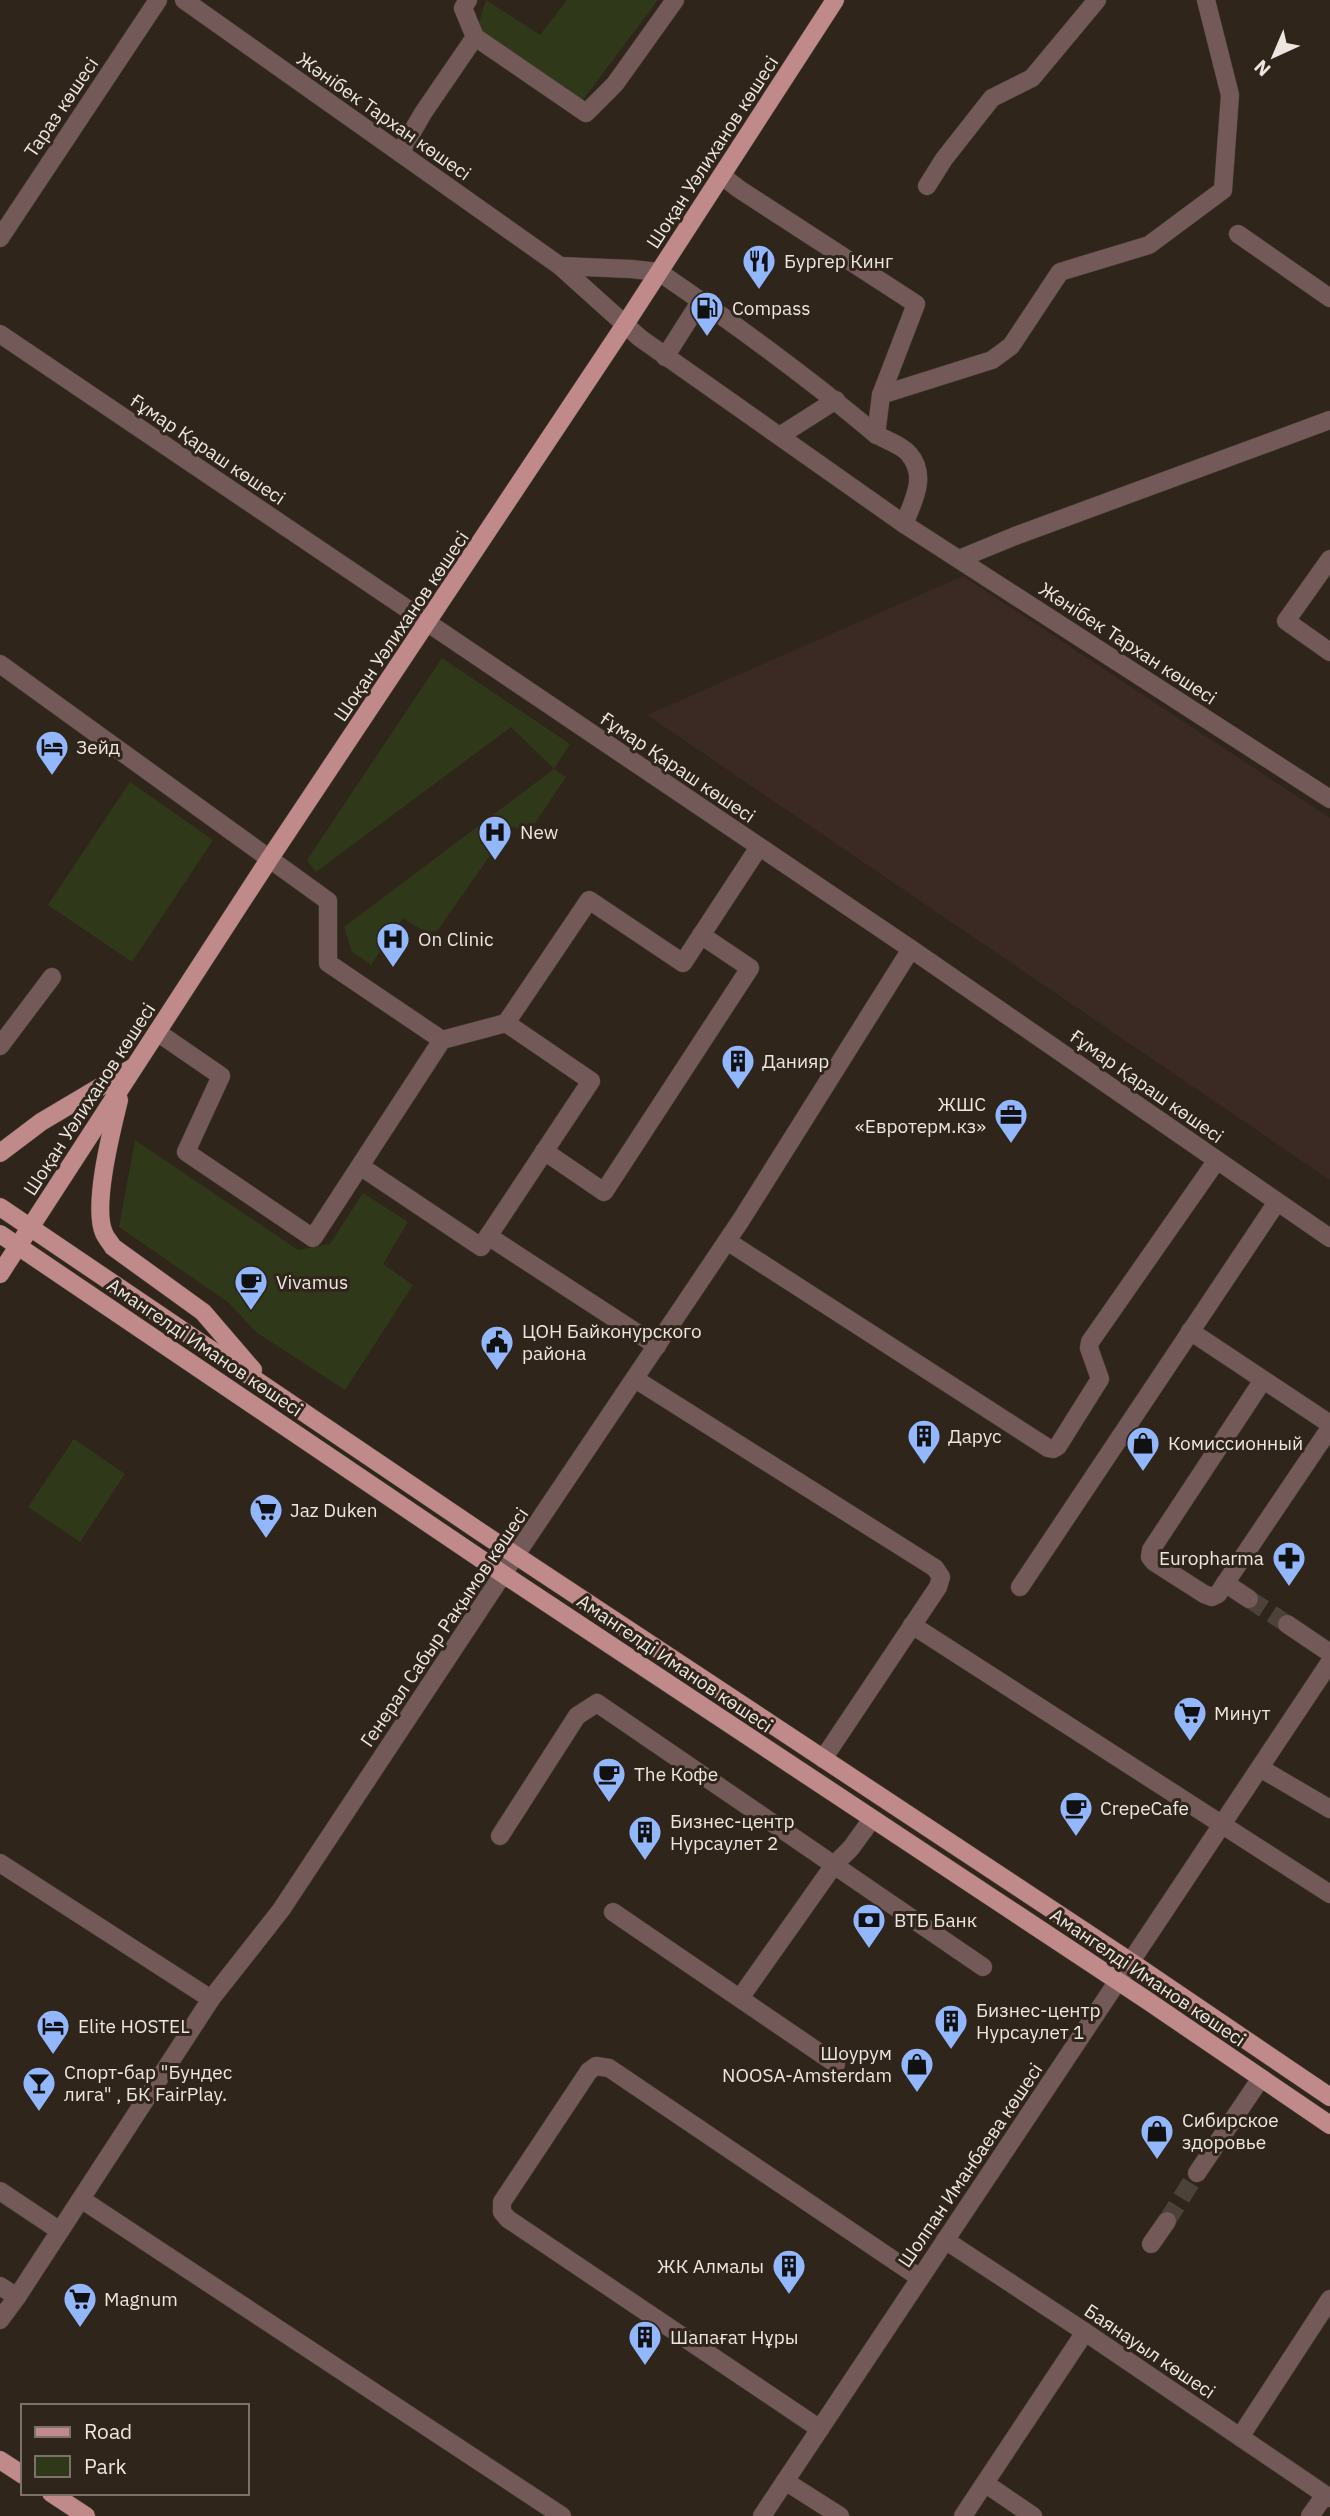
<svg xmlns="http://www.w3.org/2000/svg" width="1330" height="2516" viewBox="0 0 1330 2516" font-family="'IBM Plex Sans',sans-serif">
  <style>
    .education { fill: #3b2923 }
    .green { fill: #2f3919 }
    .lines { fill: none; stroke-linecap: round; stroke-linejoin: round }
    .minor-tunnel { stroke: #4c4239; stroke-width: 18; stroke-dasharray: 18 9; stroke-linecap: butt }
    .minor-casing { stroke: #4a4037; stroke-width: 19 }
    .major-casing { stroke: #4a4037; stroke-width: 19 }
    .minor { stroke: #735958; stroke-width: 18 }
    .major { stroke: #bf8a89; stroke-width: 18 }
    .labels { text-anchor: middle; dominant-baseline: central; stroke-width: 6; stroke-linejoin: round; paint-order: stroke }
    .street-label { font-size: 19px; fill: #ede6e0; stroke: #2f251b }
    .poi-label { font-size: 19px; fill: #ede6e0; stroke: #2f251b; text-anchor: start }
  </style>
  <rect width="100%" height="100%" fill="#2f251b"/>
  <polygon class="education" points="963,576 1330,818 1330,1180 647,715"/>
  <g class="green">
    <polygon points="486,0 540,35 567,0 658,0 582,101 477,29"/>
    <path d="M442,658l128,86 -16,25 12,8 -33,49 -6,3 -17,-2 -72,103c-15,4 -23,-5 -35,-12l-32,47 -19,-13 -8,-25 210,-158 -43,-42 -195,145 -9,-12z"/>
    <polygon points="130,782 213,840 132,962 48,905"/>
    <polygon points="135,1140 298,1250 330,1244 363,1193 408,1222 383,1264 413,1285 345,1390 256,1332 229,1303 119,1227"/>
    <polygon points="74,1439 125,1474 80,1542 28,1507"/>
  </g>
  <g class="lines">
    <g class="minor-tunnel">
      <polyline points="1249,1599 1287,1624"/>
      <polyline points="1167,2221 1197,2173"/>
    </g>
    <defs>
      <g id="minor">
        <polyline points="184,0 560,266 640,338 904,524 1330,799"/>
        <polyline points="468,0 463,8 475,37 586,113 615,84 675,0"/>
        <polyline points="400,153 423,113 475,37"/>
        <polyline points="722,176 739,189 916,304 881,395"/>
        <polyline points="927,186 944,159 992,98 1032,78 1097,0"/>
        <polyline points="1238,234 1330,298"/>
        <polyline points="0,238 158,0"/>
        <path d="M560,266l71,3 28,3c73,50 146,103 214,160 10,8 28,12 36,22 19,22 4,48 -5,70"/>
        <polyline points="0,334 911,949 1330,1238"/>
        <polyline points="665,357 700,302"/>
        <polyline points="781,435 836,400"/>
        <polyline points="876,435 881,395 992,360 1011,346 1060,272 1149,245 1223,190 1230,95 1206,0"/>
        <polyline points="959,559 1015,536 1330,420"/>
        <polyline points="1330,559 1286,621 1330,652"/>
        <polyline points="0,664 328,901 328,963 442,1040"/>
        <polyline points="506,1023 589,900 683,963 759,847"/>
        <polyline points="157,1032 221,1076 186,1152 313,1238 442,1040 506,1023 591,1081 481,1247 360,1166"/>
        <polyline points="0,1046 52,977"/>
        <polyline points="544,1151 604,1192 750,968 701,935"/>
        <polyline points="488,1236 657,1346"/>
        <polyline points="727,1241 1048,1448 1053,1449 1058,1446 1100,1379 1089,1348 1090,1342 1217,1160"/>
        <polyline points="1190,1331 1330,1424"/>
        <polyline points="635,1379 935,1568 941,1577 938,1587 823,1759"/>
        <polyline points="1263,1380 1151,1550 1150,1557 1154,1562 1204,1594 1212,1597 1218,1594 1330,1428"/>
        <polyline points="1225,1583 1249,1599"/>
        <polyline points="1020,1587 1277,1202"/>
        <polyline points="1287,1624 1330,1653"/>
        <polyline points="912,1625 1330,1894"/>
        <polyline points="1260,1768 1330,1809"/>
        <polyline points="500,1836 577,1716 597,1703 983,1967"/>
        <polyline points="0,1863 211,1999"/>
        <polyline points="613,1912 836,2064"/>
        <polyline points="740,1998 834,1865 851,1848 872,1819"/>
        <polyline points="1197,2173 1261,2078"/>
        <polyline points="0,2191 60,2231"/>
        <polyline points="81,2199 562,2516"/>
        <polyline points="945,2240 1085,2332 1330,2498"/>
        <polyline points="1151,2244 1167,2221"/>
        <polyline points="0,2286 17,2297"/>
        <polyline points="0,2320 17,2297 211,1999 281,1910 503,1574 741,1220 911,949"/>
        <polyline points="820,2429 508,2219 502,2212 502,2202 589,2071 596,2066 609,2068 920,2278"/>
        <polyline points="1240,2437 1330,2299"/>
        <polyline points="785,2481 840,2516"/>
        <polyline points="986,2484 1033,2516"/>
        <polyline points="762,2516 1330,1662"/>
        <polyline points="963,2516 1085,2332"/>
        <polyline points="1310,2516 1325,2495"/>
      </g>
      <g id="major">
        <path d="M119,1100c-7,29 -27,106 -15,133 2,5 6,9 9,14l90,65 50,58"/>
        <polyline points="0,1153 41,1122 132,1068"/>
        <polyline points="0,1207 482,1533 1131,1962 1330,2097"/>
        <polyline points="0,1234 503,1574 1148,2001 1330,2125"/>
        <polyline points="0,1274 270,858 624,326 835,0"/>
        <polyline points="0,2460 23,2475"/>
        <polyline points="51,2493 86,2516"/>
      </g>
    </defs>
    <use href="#minor" class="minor-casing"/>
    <use href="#major" class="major-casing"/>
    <use href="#minor" class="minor"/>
    <use href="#major" class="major"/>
  </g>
  <defs>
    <symbol id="restaurant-pin" viewBox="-11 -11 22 30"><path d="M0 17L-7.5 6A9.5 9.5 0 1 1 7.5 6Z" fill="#92b7fd" stroke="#2f251b"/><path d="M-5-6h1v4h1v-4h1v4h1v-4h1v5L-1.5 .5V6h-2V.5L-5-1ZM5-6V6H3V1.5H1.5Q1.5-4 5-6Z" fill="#111"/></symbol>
    <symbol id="fuel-pin" viewBox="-11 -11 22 30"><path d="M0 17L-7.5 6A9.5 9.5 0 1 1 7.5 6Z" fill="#92b7fd" stroke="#2f251b"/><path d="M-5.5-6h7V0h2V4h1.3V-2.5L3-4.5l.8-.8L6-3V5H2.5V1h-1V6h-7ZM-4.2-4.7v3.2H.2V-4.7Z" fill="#111"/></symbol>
    <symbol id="hotel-pin" viewBox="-11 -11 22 30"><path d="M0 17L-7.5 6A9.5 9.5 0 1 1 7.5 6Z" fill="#92b7fd" stroke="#2f251b"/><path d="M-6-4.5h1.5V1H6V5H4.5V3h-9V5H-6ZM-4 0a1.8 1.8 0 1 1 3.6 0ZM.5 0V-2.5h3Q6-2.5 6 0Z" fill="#111"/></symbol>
    <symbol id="hospital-pin" viewBox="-11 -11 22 30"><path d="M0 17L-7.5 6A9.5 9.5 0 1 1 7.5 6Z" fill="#92b7fd" stroke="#2f251b"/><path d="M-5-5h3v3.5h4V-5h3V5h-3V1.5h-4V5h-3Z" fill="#111"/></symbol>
    <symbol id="building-pin" viewBox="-11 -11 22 30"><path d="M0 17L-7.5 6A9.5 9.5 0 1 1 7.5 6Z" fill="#92b7fd" stroke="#2f251b"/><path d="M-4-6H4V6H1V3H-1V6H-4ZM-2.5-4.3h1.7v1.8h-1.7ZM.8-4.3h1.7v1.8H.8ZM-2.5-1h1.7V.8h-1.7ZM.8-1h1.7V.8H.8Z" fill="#111"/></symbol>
    <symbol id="office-pin" viewBox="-11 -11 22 30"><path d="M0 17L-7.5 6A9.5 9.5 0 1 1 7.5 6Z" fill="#92b7fd" stroke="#2f251b"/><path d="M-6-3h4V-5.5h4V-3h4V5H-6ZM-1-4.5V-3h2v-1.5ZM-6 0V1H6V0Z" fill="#111"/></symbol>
    <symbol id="cafe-pin" viewBox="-11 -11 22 30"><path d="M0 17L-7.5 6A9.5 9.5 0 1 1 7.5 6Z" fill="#92b7fd" stroke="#2f251b"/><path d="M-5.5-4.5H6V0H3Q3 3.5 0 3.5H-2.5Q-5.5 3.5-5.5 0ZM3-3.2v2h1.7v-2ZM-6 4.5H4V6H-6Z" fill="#111"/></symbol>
    <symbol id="civic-pin" viewBox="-11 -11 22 30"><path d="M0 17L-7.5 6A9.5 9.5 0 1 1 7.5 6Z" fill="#92b7fd" stroke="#2f251b"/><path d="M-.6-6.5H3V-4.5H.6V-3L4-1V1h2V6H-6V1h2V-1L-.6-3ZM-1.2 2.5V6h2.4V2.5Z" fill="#111"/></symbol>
    <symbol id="shop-pin" viewBox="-11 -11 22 30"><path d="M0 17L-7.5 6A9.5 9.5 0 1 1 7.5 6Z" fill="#92b7fd" stroke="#2f251b"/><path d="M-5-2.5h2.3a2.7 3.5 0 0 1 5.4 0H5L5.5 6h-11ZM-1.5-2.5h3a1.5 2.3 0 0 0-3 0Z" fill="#111"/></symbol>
    <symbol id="supermarket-pin" viewBox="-11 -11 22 30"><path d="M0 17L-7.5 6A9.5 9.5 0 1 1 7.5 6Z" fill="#92b7fd" stroke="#2f251b"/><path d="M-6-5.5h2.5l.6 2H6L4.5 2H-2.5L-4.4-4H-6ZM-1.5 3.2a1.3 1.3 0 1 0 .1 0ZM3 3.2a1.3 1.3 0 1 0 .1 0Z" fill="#111"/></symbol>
    <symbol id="pharmacy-pin" viewBox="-11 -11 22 30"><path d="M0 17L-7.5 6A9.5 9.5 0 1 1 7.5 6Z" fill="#92b7fd" stroke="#2f251b"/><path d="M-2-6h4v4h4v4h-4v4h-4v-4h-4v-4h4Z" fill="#111"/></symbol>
    <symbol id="bank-pin" viewBox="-11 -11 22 30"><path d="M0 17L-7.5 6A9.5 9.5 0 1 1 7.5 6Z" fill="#92b7fd" stroke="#2f251b"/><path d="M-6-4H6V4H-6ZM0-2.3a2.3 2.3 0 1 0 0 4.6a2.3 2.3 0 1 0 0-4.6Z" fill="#111"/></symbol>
    <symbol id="bar-pin" viewBox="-11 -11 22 30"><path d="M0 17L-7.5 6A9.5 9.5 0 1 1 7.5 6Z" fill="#92b7fd" stroke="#2f251b"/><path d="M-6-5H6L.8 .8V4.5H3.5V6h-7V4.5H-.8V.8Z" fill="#111"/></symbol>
  </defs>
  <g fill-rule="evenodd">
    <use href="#restaurant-pin" x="740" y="242" width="38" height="52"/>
    <use href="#fuel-pin" x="688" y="289" width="38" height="52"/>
    <use href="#hotel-pin" x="33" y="728" width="38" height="52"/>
    <use href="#hospital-pin" x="476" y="813" width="38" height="52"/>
    <use href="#hospital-pin" x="374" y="920" width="38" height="52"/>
    <use href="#building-pin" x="719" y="1042" width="38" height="52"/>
    <use href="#office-pin" x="992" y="1096" width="38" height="52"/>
    <use href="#cafe-pin" x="232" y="1263" width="38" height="52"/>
    <use href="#civic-pin" x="478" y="1323" width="38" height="52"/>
    <use href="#building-pin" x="905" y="1417" width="38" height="52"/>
    <use href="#shop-pin" x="1124" y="1424" width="38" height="52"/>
    <use href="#supermarket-pin" x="247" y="1491" width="38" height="52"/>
    <use href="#pharmacy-pin" x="1270" y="1539" width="38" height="52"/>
    <use href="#supermarket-pin" x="1171" y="1694" width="38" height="52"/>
    <use href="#cafe-pin" x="590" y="1755" width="38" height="52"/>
    <use href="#cafe-pin" x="1057" y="1789" width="38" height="52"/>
    <use href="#building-pin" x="626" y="1813" width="38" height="52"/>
    <use href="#bank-pin" x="850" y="1901" width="38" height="52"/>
    <use href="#building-pin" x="932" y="2002" width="38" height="52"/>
    <use href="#hotel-pin" x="34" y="2007" width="38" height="52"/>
    <use href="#shop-pin" x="898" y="2045" width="38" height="52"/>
    <use href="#bar-pin" x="20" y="2064" width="38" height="52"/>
    <use href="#shop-pin" x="1138" y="2112" width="38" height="52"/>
    <use href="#building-pin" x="770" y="2247" width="38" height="52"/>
    <use href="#supermarket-pin" x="61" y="2280" width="38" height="52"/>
    <use href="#building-pin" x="626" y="2318" width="38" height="52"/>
  </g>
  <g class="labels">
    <g class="street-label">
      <text transform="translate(61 107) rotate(-56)">Тараз көшесі</text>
      <text transform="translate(384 116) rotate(35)">Жәнібек Тархан көшесі</text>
      <text transform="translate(712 152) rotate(-57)">Шоқан Уәлиханов көшесі</text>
      <text transform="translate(208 449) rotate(34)">Ғұмар Қараш көшесі</text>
      <text transform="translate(401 626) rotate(-56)">Шоқан Уәлиханов көшесі</text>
      <text transform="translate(1128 643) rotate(33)">Жәнібек Тархан көшесі</text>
      <text transform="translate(678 767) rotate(34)">Ғұмар Қараш көшесі</text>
      <text transform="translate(1147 1086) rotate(35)">Ғұмар Қараш көшесі</text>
      <text transform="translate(89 1099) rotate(-57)">Шоқан Уәлиханов көшесі</text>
      <text transform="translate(205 1347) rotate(34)">Амангелді Иманов көшесі</text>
      <text transform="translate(444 1627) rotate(-56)">Генерал Сабыр Рақымов көшесі</text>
      <text transform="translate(675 1663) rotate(34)">Амангелді Иманов көшесі</text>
      <text transform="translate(1148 1977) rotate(34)">Амангелді Иманов көшесі</text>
      <text transform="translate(970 2165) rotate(-56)">Шолпан Иманбаева көшесі</text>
      <text transform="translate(1150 2351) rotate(34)">Баянауыл көшесі</text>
    </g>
    <g class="poi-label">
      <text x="784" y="261">Бургер Кинг</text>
      <text x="732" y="308">Compass</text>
      <text x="76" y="747">Зейд</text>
      <text x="520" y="832">New</text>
      <text x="418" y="939">On Clinic</text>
      <text x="762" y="1061">Данияр</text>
      <text x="986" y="1104" text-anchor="end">ЖШС<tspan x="986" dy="22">«Евротерм.кз»</tspan></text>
      <text x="276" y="1282">Vivamus</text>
      <text x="522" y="1331">ЦОН Байконурского<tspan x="522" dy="22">района</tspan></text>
      <text x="948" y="1436">Дарус</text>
      <text x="1168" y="1443">Комиссионный</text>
      <text x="290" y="1510">Jaz Duken</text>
      <text x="1264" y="1558" text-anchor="end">Europharma</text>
      <text x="1214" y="1713">Минут</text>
      <text x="634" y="1774">The Кофе</text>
      <text x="1100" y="1808">CrepeCafe</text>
      <text x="670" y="1821">Бизнес-центр<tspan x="670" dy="22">Нурсаулет 2</tspan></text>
      <text x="894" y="1920">ВТБ Банк</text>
      <text x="976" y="2010">Бизнес-центр<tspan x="976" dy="22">Нурсаулет 1</tspan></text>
      <text x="78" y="2026">Elite HOSTEL</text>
      <text x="892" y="2053" text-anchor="end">Шоурум<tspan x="892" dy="22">NOOSA-Amsterdam</tspan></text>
      <text x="64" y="2072">Спорт-бар "Бундес<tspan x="64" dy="22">лига" , БК FairPlay.</tspan></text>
      <text x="1182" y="2120">Сибирское<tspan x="1182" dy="22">здоровье</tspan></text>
      <text x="764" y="2266" text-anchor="end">ЖК Алмалы</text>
      <text x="104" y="2299">Magnum</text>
      <text x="670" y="2337">Шапағат Нұры</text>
    </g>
  </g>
  <rect x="21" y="2404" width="228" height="91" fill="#2f251b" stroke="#7b726a" stroke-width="2"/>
  <rect x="35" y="2427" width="35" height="10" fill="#bf8a89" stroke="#7b726a" stroke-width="2"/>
  <text x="84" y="2439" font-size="21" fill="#ede6e0">Road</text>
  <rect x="35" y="2456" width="35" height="21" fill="#2f3919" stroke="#7b726a" stroke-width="2"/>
  <text x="84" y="2474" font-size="21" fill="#ede6e0">Park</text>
  <g transform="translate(1274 56) rotate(224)" stroke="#2f251b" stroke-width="5" paint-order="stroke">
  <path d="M0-5L12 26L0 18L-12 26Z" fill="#ede6e0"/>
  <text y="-10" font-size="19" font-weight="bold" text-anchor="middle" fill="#ede6e0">N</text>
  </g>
</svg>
